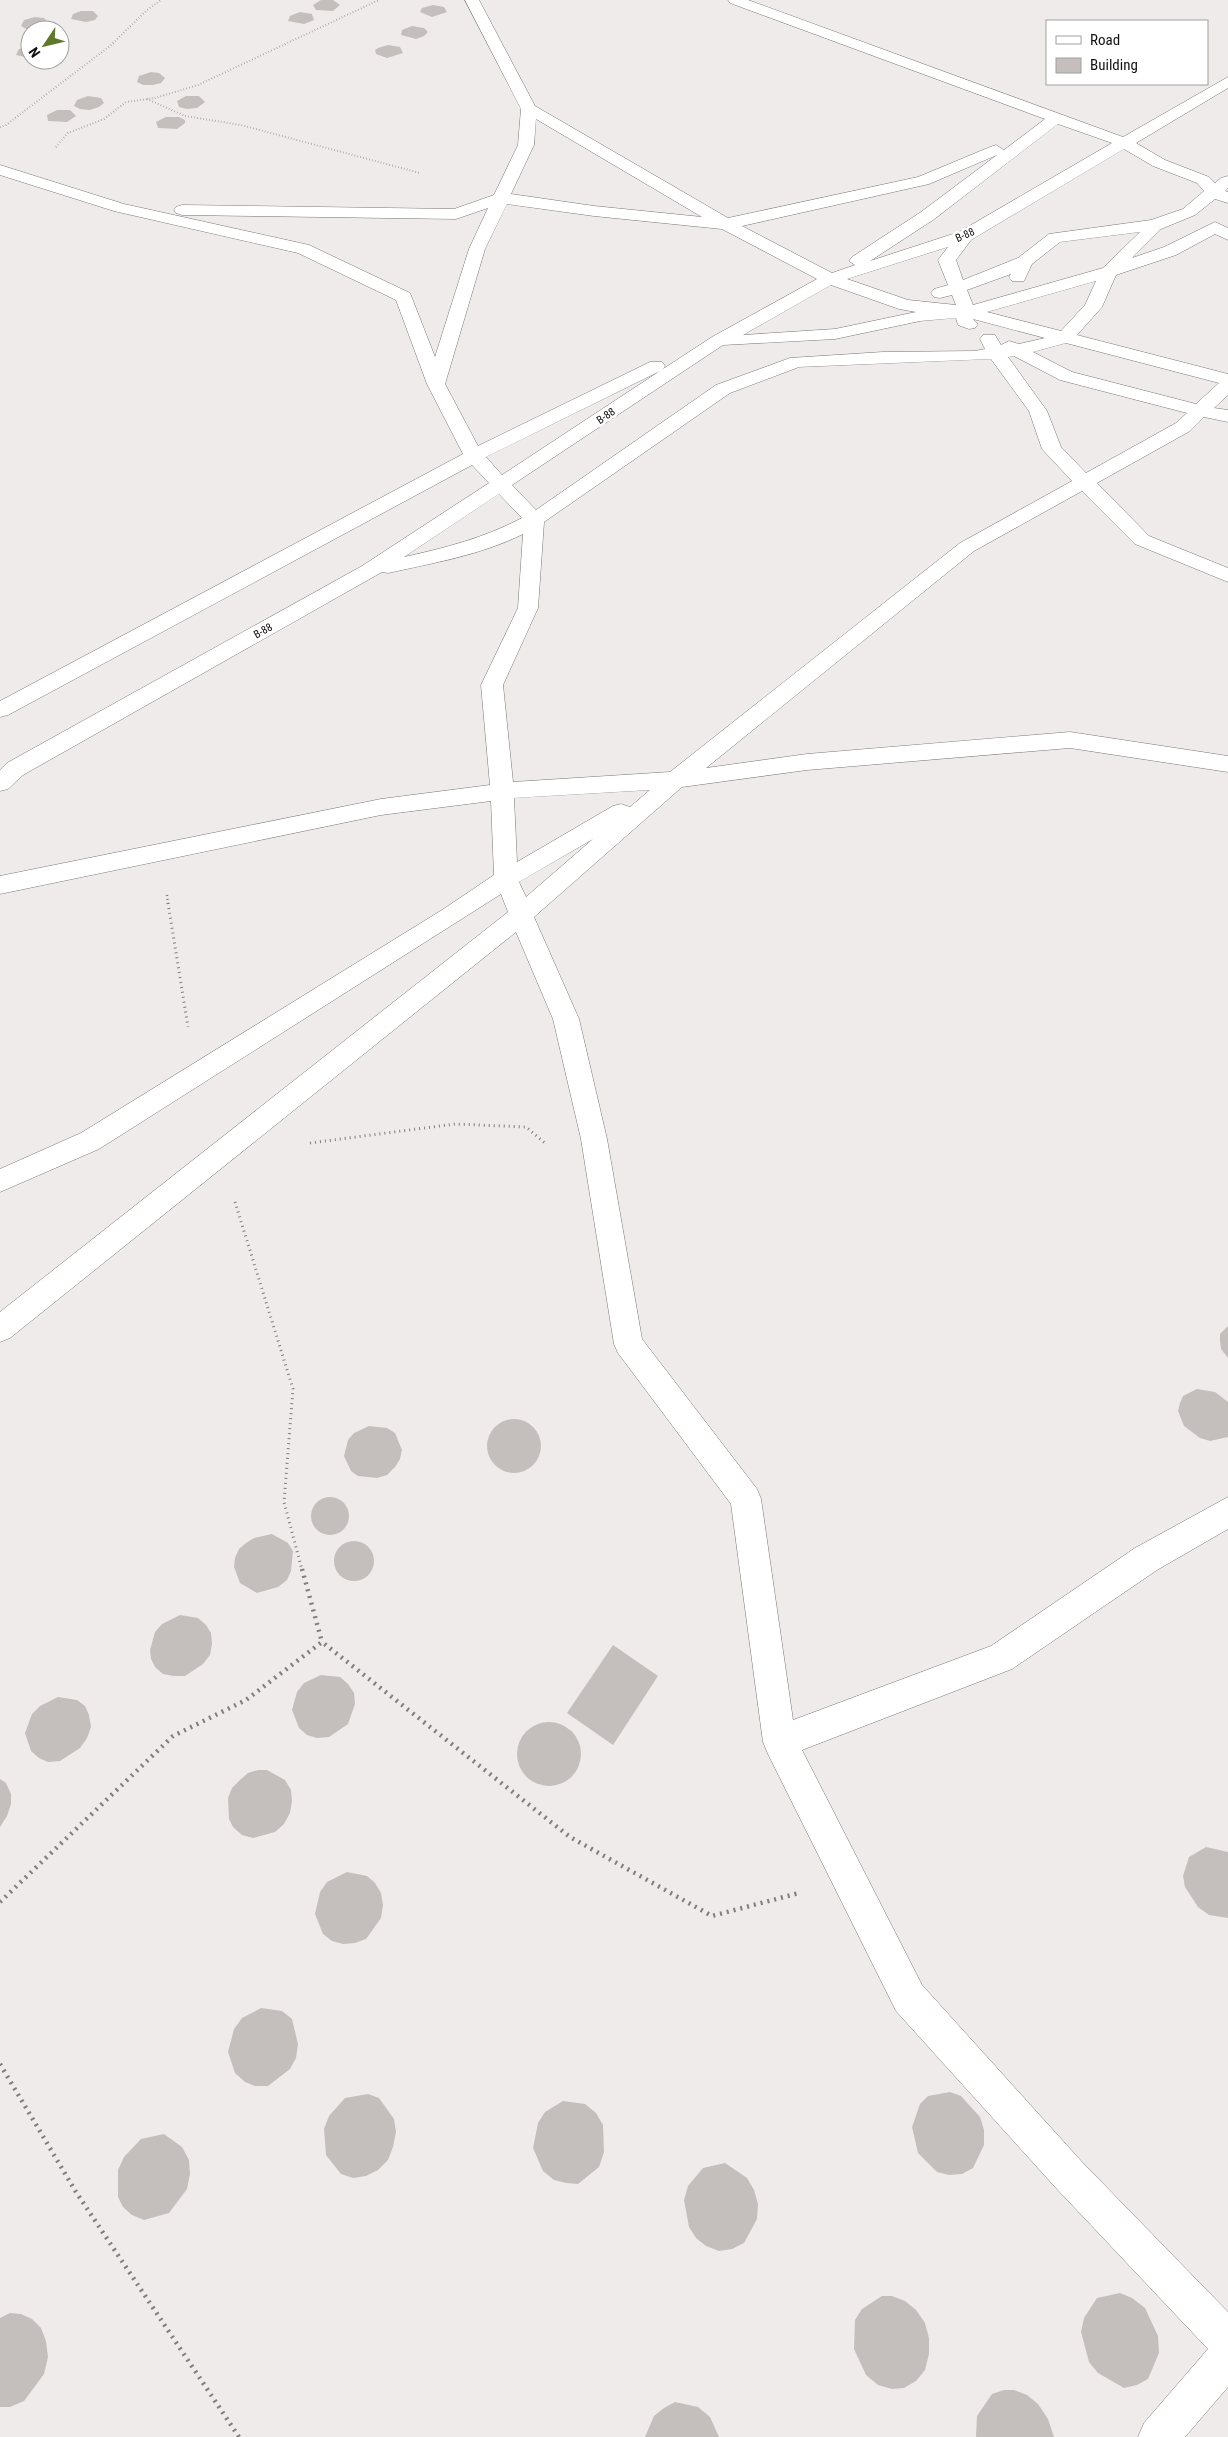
<svg xmlns="http://www.w3.org/2000/svg" width="1228" height="2437" viewBox="0 0 1228 2437" font-family="'Roboto Condensed',sans-serif">
  <style>
    .building { fill: #c4bfbd }
    .lines { fill: none; stroke-linecap: round; stroke-linejoin: round }
    .minor-casing { stroke: #7b7675; stroke-width: 1 }
    .path-far3 { stroke: #807d7d; stroke-width: 2; stroke-dasharray: 0.5 2.5; stroke-linecap: butt }
    .path-far2 { stroke: #807d7d; stroke-width: 2.5; stroke-dasharray: 1 3; stroke-linecap: butt }
    .path-far1 { stroke: #807d7d; stroke-width: 3; stroke-dasharray: 1 4; stroke-linecap: butt }
    .path { stroke: #807d7d; stroke-width: 4.5; stroke-dasharray: 2 5; stroke-linecap: butt }
    .minor { fill: #fff; fill-rule: evenodd }
    .labels { text-anchor: middle; dominant-baseline: central; stroke-width: 5; stroke-linejoin: round; paint-order: stroke }
    .far-street-label { font-size: 11px; fill: #121010; stroke: #fff }
  </style>
  <rect width="100%" height="100%" fill="#f0ebeb"/>
  <g class="building">
    <polygon points="321,0 333,0 340,5 333,11 316,10 313,5"/>
    <polygon points="433,5 444,7 447,12 432,17 420,12 422,8"/>
    <polygon points="81,11 93,11 98,16 95,20 86,22 71,19 73,14"/>
    <polygon points="300,12 312,14 314,20 304,24 288,21 290,16"/>
    <polygon points="35,17 44,18 49,23 45,27 36,29 26,29 21,26 24,20"/>
    <polygon points="412,26 424,28 428,32 424,36 416,39 401,35 402,30"/>
    <polygon points="388,45 400,47 403,53 387,58 376,54 375,50 378,48"/>
    <polygon points="30,46 30,58 16,55 19,49"/>
    <polygon points="151,72 159,73 165,78 161,83 153,85 143,85 137,82 139,76"/>
    <polygon points="88,96 101,98 104,103 99,107 90,110 80,109 74,106 77,100"/>
    <polygon points="186,96 199,96 205,102 197,108 187,109 179,107 177,101"/>
    <polygon points="57,110 70,110 76,116 67,122 48,121 47,115"/>
    <polygon points="166,117 179,117 185,120 185,123 177,129 158,128 156,122"/>
    <polygon points="1228,1326 1228,1358 1221,1349 1220,1341 1220,1334"/>
    <polygon points="1197,1389 1215,1392 1228,1402 1228,1437 1210,1441 1200,1438 1184,1426 1178,1411 1180,1403 1183,1396"/>
    <circle cx="514" cy="1446" r="27"/>
    <polygon points="369,1426 387,1428 395,1433 402,1450 400,1459 395,1467 387,1475 377,1478 358,1476 351,1471 344,1456 348,1440 354,1433"/>
    <circle cx="330" cy="1516" r="19"/>
    <polygon points="272,1534 288,1543 293,1551 291,1571 287,1580 278,1587 257,1593 240,1583 234,1567 235,1558 239,1549 246,1543 254,1538"/>
    <circle cx="354" cy="1561" r="20"/>
    <polygon points="180,1615 198,1618 206,1625 211,1633 212,1644 210,1655 203,1664 185,1676 174,1676 163,1674 155,1667 151,1659 150,1650 155,1632 162,1624"/>
    <polygon points="613,1645 658,1676 613,1745 567,1713"/>
    <polygon points="321,1675 340,1677 348,1684 354,1693 355,1704 348,1724 329,1737 317,1738 307,1735 299,1728 292,1710 297,1692 304,1683"/>
    <polygon points="58,1697 77,1700 85,1706 89,1715 91,1727 87,1738 80,1748 60,1761 48,1762 39,1758 31,1751 25,1733 32,1714 40,1706"/>
    <circle cx="549" cy="1754" r="32"/>
    <polygon points="258,1770 267,1770 285,1780 291,1790 292,1801 290,1813 284,1824 275,1832 253,1838 242,1835 233,1827 229,1819 228,1798 232,1788 240,1780 248,1773"/>
    <polygon points="0,1779 6,1783 11,1794 11,1804 7,1816 0,1827"/>
    <polygon points="1206,1847 1228,1852 1228,1918 1209,1915 1198,1907 1185,1887 1183,1876 1189,1857"/>
    <polygon points="347,1872 367,1876 375,1883 381,1893 383,1905 381,1918 366,1939 355,1943 343,1944 332,1941 323,1934 315,1914 320,1892 327,1882"/>
    <polygon points="261,2008 282,2011 292,2019 298,2044 296,2058 290,2069 268,2086 255,2086 245,2082 235,2073 228,2052 234,2029 242,2018"/>
    <polygon points="950,2092 961,2096 980,2117 984,2130 984,2145 973,2168 962,2174 949,2175 937,2172 918,2153 912,2127 920,2104 928,2096"/>
    <polygon points="368,2094 379,2098 394,2119 396,2132 393,2147 388,2160 378,2170 366,2176 353,2178 341,2174 326,2155 324,2129 329,2116 345,2098"/>
    <polygon points="563,2101 585,2104 596,2113 603,2125 604,2152 599,2167 578,2184 566,2183 554,2180 543,2171 533,2148 538,2123 545,2112"/>
    <polygon points="164,2134 182,2147 189,2160 190,2174 187,2189 169,2213 144,2220 132,2215 123,2207 118,2197 118,2170 124,2157 141,2139"/>
    <polygon points="725,2163 747,2178 754,2190 758,2204 757,2219 744,2243 732,2249 719,2251 706,2246 696,2238 689,2227 684,2200 688,2186 703,2168"/>
    <polygon points="1120,2293 1132,2298 1145,2308 1158,2336 1159,2353 1148,2379 1137,2385 1124,2388 1098,2373 1089,2362 1081,2332 1084,2318 1097,2298"/>
    <polygon points="882,2296 892,2296 905,2301 916,2310 925,2323 929,2338 929,2354 925,2370 916,2381 904,2388 892,2389 878,2385 866,2375 854,2349 855,2320 862,2309"/>
    <polygon points="10,2313 21,2314 32,2319 41,2328 46,2341 48,2357 44,2374 24,2401 10,2407 0,2407 0,2318"/>
    <polygon points="1004,2390 1014,2390 1027,2395 1038,2404 1048,2419 1054,2437 976,2437 977,2416 992,2394"/>
    <polygon points="675,2402 698,2407 710,2417 719,2437 645,2437 654,2416 664,2408"/>
  </g>
  <g class="lines">
    <defs>
      <path id="minor" d="M465,0h14l56,106 193,112 190,-41 72,-30 6,-2 8,5 41,-31 -315,-116 -2,-3h20l375,137 105,-60v11l-92,55 29,17 44,17 6,6 6,-5 7,-2v12l-3,3 3,1v11l-13,-4 -20,16 -34,14 -29,29 32,-11 51,-25 13,6v12l-13,-6 -39,21 -60,20 -14,32 -25,28 151,39v21l-14,13 14,2v12l-24,-5 -14,14 -93,52 52,53 79,32v14l-93,-38 -53,-53 -108,60 -268,217 101,-14 263,-22 158,24v16l-158,-24 -263,22 -125,17 -148,130 45,102 28,120 35,200 115,150 4,10 32,221 198,-74 144,-98 93,-51v32l-71,41 -145,99 -210,81 120,235 160,177 146,150v75l-43,50h-47l6,-14 64,-74 -152,-161 -160,-177 -128,-257 -5,-12 -32,-238 -113,-151 -4,-9 -33,-205 -28,-120 -37,-87 -506,406 -10,4v-30l508,-400 -7,-18 -402,255 -99,43v-23l81,-36 361,-223 52,-35 -3,-74 -110,14 -381,79v-18l381,-77 109,-14 -9,-100 37,-77 5,-74c-42,21 -90,29 -135,39l-6,-1 -359,203 -15,14 -8,2v-21l7,-7 355,-197 127,-83 -17,-18 -464,250 -8,2v-16l463,-247 -36,-70 -31,-84 -98,-47 -184,-42 -114,-36v-10l124,39 185,41 101,48 25,64 34,-108 19,-41 -32,11 -274,-4 -6,-2 -2,-3 2,-3 6,-2 272,4 40,-14 24,-50 3,-36zM536,119l166,98 -108,-11 -83,-12 23,-49zM1058,124l54,19 -153,89 -89,29 63,-41zM1124,149l29,17 44,17 7,8 -21,18 -32,11 -102,14 -31,24 -55,22 -7,-20 15,-20zM997,155l-76,57 -69,45 -3,4 6,4 -23,8 -90,-47 187,-42zM507,204l87,12 128,13 95,50 -105,58 -49,32 2,-3 -3,-4h-12l-172,84 -33,-62 40,-135zM1140,232l-37,36 -130,37 -6,-15 44,-16 -2,3 3,4h12l8,-17 28,-22zM948,247l-10,13 10,25 -14,4 -3,4 3,4 6,1 12,-3 4,10 -48,-5 -61,-21zM1096,281l-11,24 -24,26 -74,-19zM831,285l68,24 17,3 -81,17 -92,6zM956,318l2,7 11,4 6,-1 3,-4 -5,-5 72,19 -26,6 -10,-3 -8,4 -6,-10h-12l-3,4 5,10 -10,2 -92,1 -93,6 -74,27 -180,125 -24,-25 211,-140 112,-6 85,-18zM1066,343l153,40 -23,21 -124,-32 -39,-20zM1014,356l46,24 127,33 -11,10 -90,50 -25,-26 -14,-36 -39,-54zM991,359l38,52 13,38 30,32 -112,62 -290,229 -157,10 -10,-97 35,-77 6,-86 186,-129 69,-26zM660,371l-158,104 -16,-18zM499,494l23,24c-38,20 -77,30 -118,39zM650,790l-20,17 -9,-3 -8,2 -96,56 -3,-64zM593,839l-67,58 -7,-15z"/>
    </defs>
    <use href="#minor" class="minor-casing"/>
    <g class="path-far3">
      <polyline points="147,99 185,116 241,125 420,173"/>
      <polyline points="0,127 6,125 110,46 147,10 161,0"/>
      <polyline points="56,147 68,133 104,119 126,102 155,98 198,85 379,0"/>
    </g>
    <polyline class="path-far2" points="167,895 168,904"/>
    <g class="path-far1">
      <polyline points="168,903 188,1027"/>
      <polyline points="310,1143 455,1124 526,1127 546,1144"/>
      <polyline points="235,1202 293,1389 284,1502 302,1570"/>
    </g>
    <g class="path">
      <polyline points="302,1569 322,1642"/>
      <polyline points="0,1902 173,1736 246,1700 322,1642 570,1837 712,1916 799,1893"/>
      <polyline points="0,2064 76,2192 239,2437"/>
    </g>
    <use href="#minor" class="minor"/>
  </g>
  <g class="labels">
    <g class="far-street-label">
      <text transform="translate(965 235) rotate(-24)">B-88</text>
      <text transform="translate(606 416) rotate(-34)">B-88</text>
      <text transform="translate(263 631) rotate(-29)">B-88</text>
    </g>
  </g>
  <rect x="1046" y="20" width="162" height="65" fill="#ffffff" stroke="#a09f9f"/>
  <rect x="1056" y="36" width="25" height="8" fill="#ffffff" stroke="#a09f9f"/>
  <text x="1090" y="45" font-size="15" fill="#121010">Road</text>
  <rect x="1056" y="58" width="25" height="15" fill="#c4bfbd" stroke="#a09f9f"/>
  <text x="1090" y="70" font-size="15" fill="#121010">Building</text>
  <g transform="translate(45 45) rotate(235)"><circle r="24" fill="#ffffff" stroke="#a09f9f"/>
  <path d="M0-4L9 19L0 12L-9 19Z" fill="#607829"/>
  <text y="-8" font-size="14" font-weight="bold" text-anchor="middle" fill="#121010">N</text>
  </g>
</svg>
